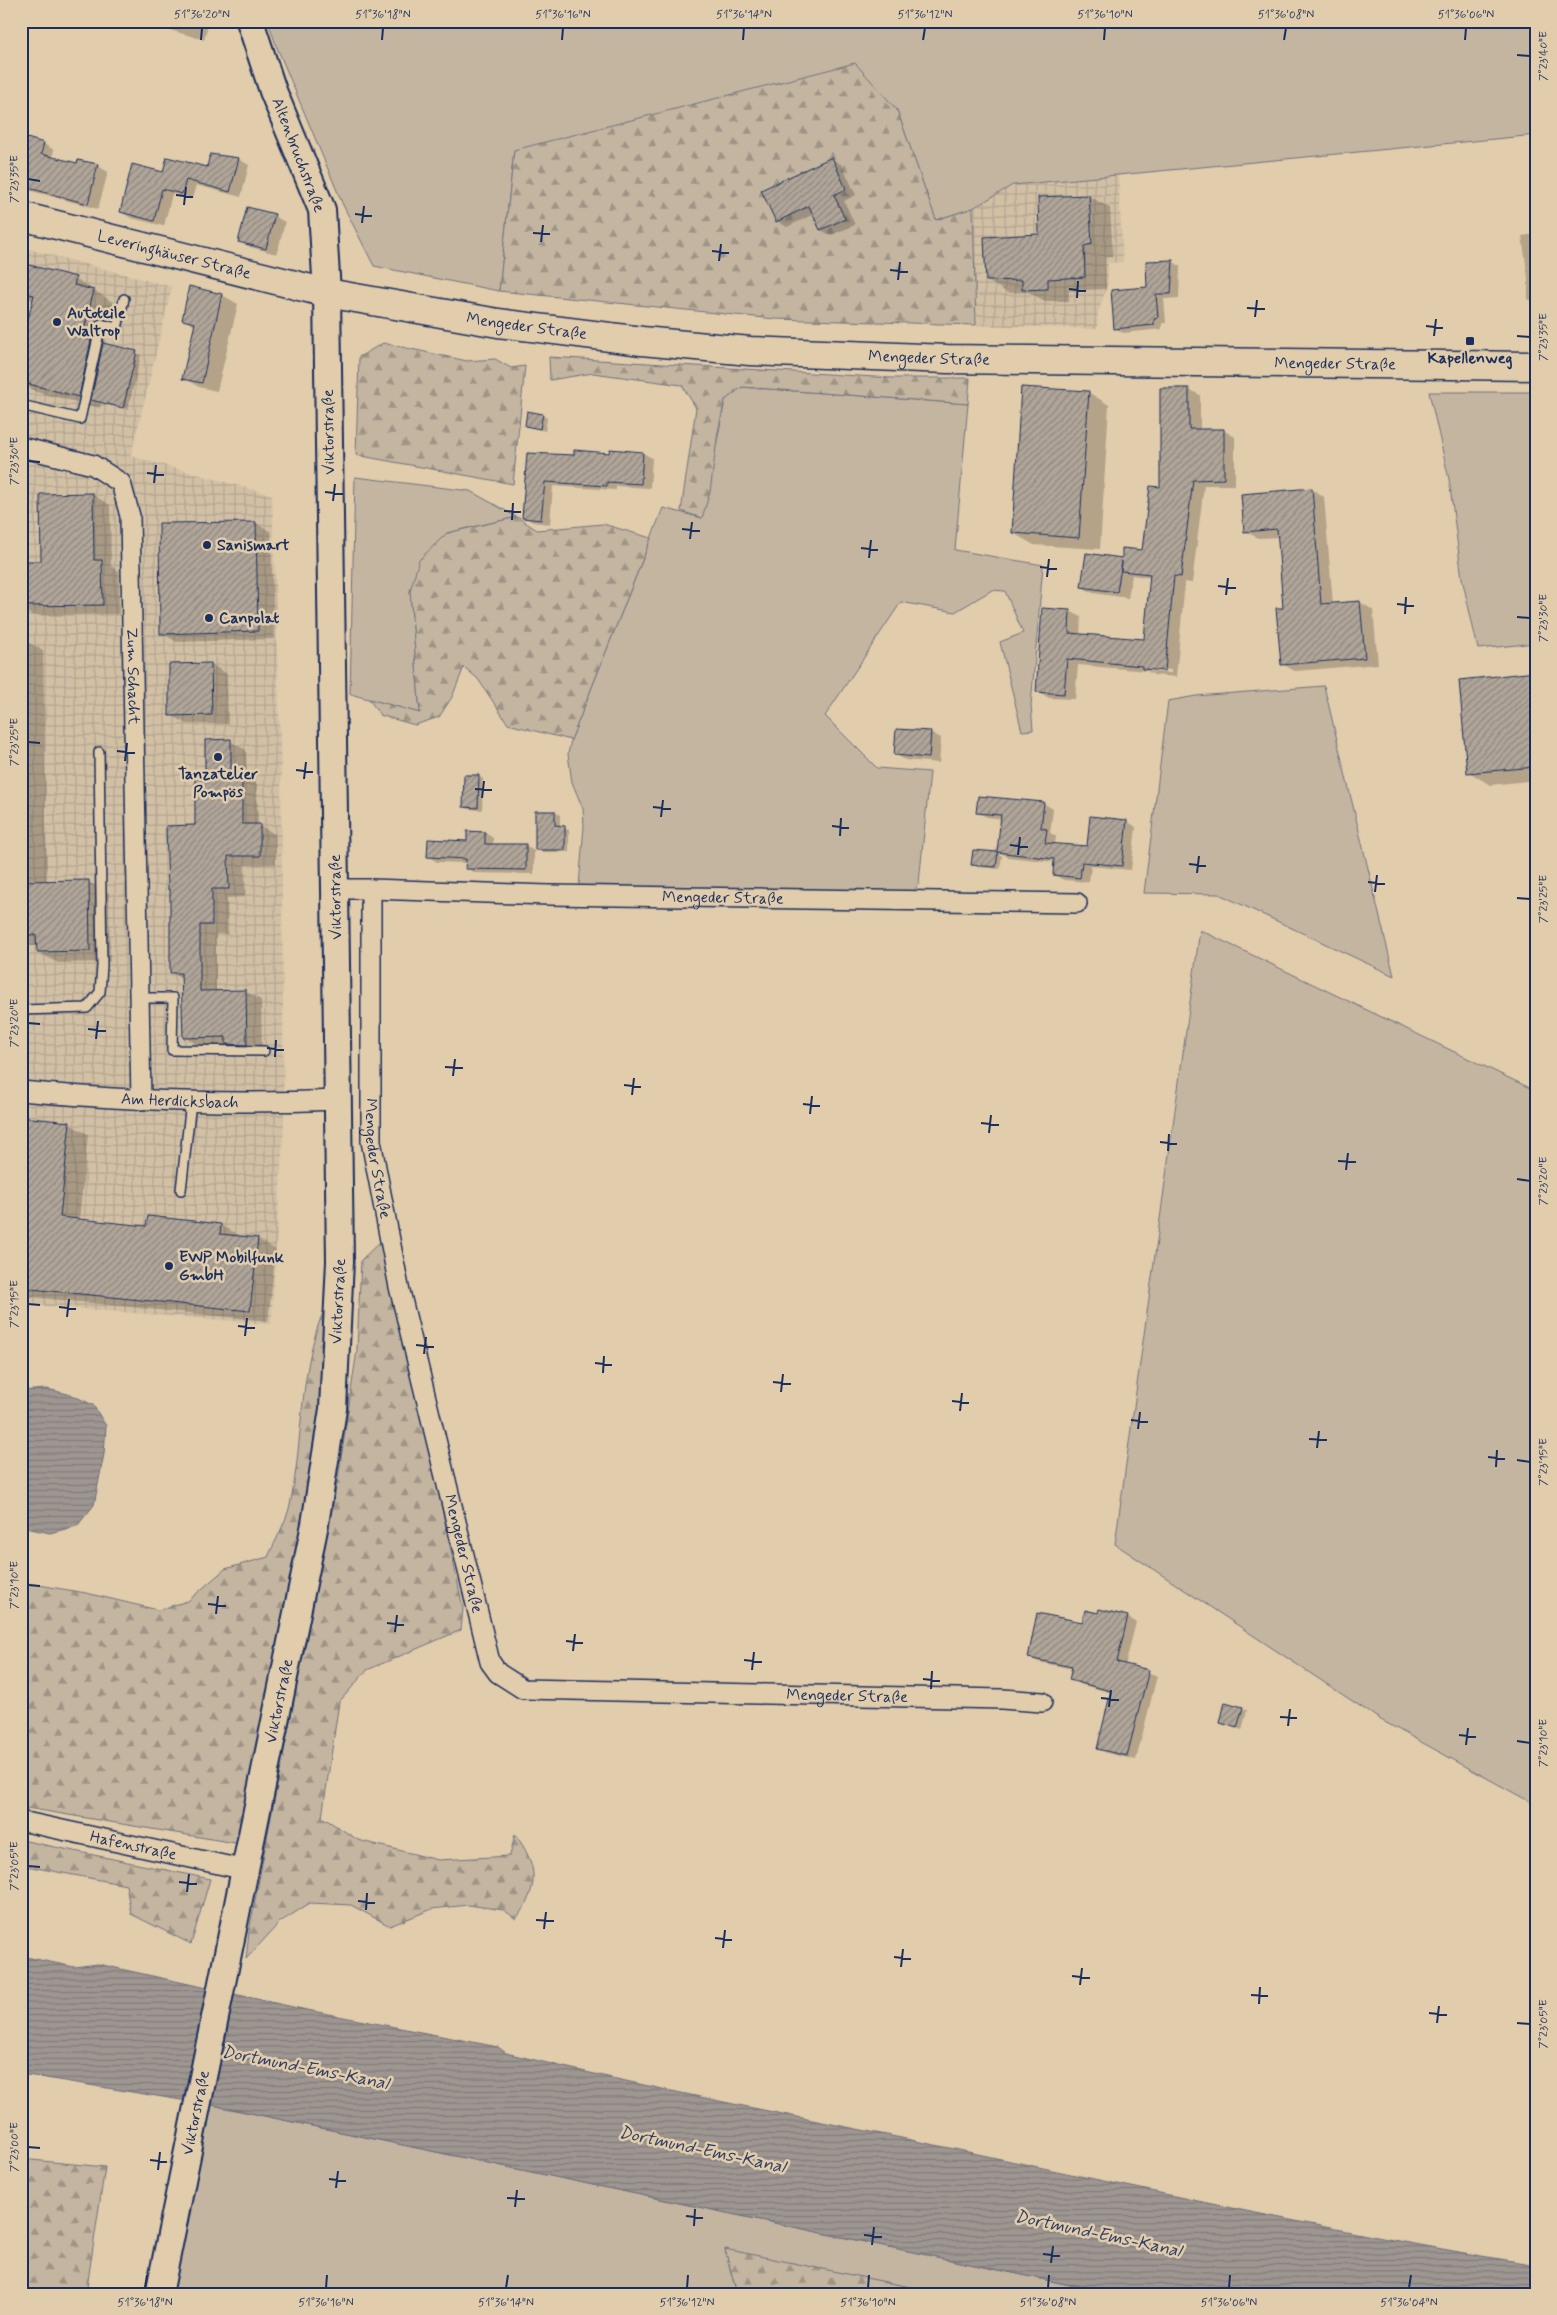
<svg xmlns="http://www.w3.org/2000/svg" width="1557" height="2315" viewBox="0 0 1557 2315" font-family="Mynerve,sans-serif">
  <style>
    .industrial { fill: url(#industrial-grid) }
    .green { fill: #c4b5a0; stroke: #70727f }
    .forest { fill: url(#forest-firs); stroke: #70727f }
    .water { fill: url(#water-rules); stroke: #6a6d7d }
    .shadow { fill: #0003; fill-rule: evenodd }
    .building { fill: url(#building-hatch); stroke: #1b2f5e }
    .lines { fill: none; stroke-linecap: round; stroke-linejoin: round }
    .lane-casing { stroke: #1b2f5e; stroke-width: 12 }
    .street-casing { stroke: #1b2f5e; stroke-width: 22 }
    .secondary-casing { stroke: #1b2f5e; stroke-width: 30 }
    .primary-casing { stroke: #1b2f5e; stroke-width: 31 }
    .lane { stroke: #e1ccab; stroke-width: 9 }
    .street { stroke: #e1ccab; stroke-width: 19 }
    .secondary { stroke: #e1ccab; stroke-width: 26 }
    .primary { stroke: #e1ccab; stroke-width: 28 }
    .ticks { fill: none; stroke: #1b2f5e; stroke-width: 2 }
    .poi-dot { fill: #1b2f5e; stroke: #e1ccab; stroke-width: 2 }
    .labels { text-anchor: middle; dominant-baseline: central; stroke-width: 5; stroke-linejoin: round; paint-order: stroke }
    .street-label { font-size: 16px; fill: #1b2f5e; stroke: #e1ccab }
    .poi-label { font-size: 16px; font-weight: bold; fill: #1b2f5e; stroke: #e1ccab; text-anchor: start }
    .water-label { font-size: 18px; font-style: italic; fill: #2f3e66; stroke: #e1ccab }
    .neatline { fill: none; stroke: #1b2f5e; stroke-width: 2 }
    .ticks-label { font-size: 12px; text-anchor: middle; fill: #1b2f5e }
  </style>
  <defs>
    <pattern id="industrial-grid" width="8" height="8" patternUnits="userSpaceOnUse" patternTransform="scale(1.25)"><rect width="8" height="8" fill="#d2c0a5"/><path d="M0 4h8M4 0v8" fill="none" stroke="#b4a590"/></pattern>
    <pattern id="forest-firs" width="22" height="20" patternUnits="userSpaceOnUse" patternTransform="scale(1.25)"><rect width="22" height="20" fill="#c4b5a0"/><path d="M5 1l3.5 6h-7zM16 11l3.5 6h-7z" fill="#9e9486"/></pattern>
    <pattern id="water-rules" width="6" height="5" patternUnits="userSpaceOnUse" patternTransform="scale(1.25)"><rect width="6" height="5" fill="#9e9691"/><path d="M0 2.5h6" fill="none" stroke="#807b7a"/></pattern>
    <pattern id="building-hatch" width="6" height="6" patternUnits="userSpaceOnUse" patternTransform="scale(1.25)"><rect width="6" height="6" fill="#b0a598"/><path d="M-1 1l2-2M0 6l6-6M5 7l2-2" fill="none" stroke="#8e877f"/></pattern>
  </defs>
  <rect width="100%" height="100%" fill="#e1ccab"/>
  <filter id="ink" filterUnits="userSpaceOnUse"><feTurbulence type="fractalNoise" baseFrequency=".02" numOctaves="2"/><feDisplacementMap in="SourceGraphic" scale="10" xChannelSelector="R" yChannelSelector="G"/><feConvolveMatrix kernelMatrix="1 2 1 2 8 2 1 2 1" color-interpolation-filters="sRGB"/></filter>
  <g filter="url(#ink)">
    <g class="industrial">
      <polygon points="1118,175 1123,262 1108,263 1108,283 1098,313 1097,329 976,325 973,208 1013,185"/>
      <polygon points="21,247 172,287 131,456 272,495 281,776 284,1123 271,1324 21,1304"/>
    </g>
    <g class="green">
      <polygon points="268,21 1533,21 1536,28 1536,135 1013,185 973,208 936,220 897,110 514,150 499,291 374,266 343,205 276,45"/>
      <polygon points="742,387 968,404 955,550 1043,565 1031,705 1033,730 1022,731 1000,642 1023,633 1005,591 992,590 955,612 901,602 825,716 877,768 930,772 919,883 914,891 579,886 584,826 583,809 572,782 568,754 571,740 663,508 702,518 725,400"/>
      <polygon points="1429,392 1536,392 1536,643 1478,649 1462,578 1449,479"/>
      <polygon points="355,477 470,491 517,517 447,533 410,591 420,713 350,694"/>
      <polygon points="1324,686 1394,976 1219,894 1144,893 1168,701 1196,696"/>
      <polygon points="1200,930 1536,1091 1536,1805 1381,1720 1115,1544"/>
      <polygon points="212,2105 1113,2294 944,2294 725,2250 737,2294 173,2294"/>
    </g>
    <g class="forest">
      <polygon points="855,63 897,110 936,220 973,208 976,325 775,319 499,291 514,150"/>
      <polygon points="383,343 467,361 495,359 511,368 525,366 513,484 356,455 359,357"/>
      <polygon points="549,357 891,378 970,378 968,404 742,387 725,400 718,432 710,492 702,518 681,511 696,408 682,385 593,373 550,380"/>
      <polygon points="517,517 537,530 603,524 651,538 571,740 508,724 478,679 464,667 452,697 439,717 415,725 380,715 369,699 420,713 410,591 419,560 447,533"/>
      <path d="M380,1242l45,185 38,181 -2,22 -94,40 -28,32 -17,115 36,23 80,20 72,-4 5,-22c24,33 24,53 1,85l-12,-9 -36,-5 -36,4 -42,17 -39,-21 -41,-2 -30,19 -34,37 3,-27 26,-136 63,-317 19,-129 4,-90z"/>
      <path d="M324,1310l1,96 -84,438 -220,-37v-225l65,11 72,17 30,-9 37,-32 43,-12c7,-16 18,-35 22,-52 14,-65 8,-133 34,-195z"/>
      <polygon points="21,1840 210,1879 191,1944 131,1914 126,1885 21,1865"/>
      <polygon points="21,2159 105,2167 86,2294 21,2294"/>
      <polygon points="725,2249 944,2294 737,2294"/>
    </g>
    <g class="water">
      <polygon points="47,1389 72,1395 93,1405 106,1426 104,1454 94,1505 77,1526 50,1533 21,1527 21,1391"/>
      <path d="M21,1956l53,11 24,-3 204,45 196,38 8,6c144,36 289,63 434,93 198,42 396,87 596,119v29h-423l-901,-189 -191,-31z"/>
    </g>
    <g class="shadow">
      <polygon points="140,21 209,21 204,40"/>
      <polygon points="44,144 54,150 52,158 78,164 79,161 98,166 108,172 98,209 21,188 21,159"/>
      <polygon points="238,159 249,165 241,197 196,185 192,199 172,194 164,226 131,218 121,212 164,174 207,168"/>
      <polygon points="832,159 842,165 856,195 844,201 855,225 831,235 820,230 814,214 787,227 777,221"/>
      <polygon points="1089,196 1110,208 1113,256 1105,258 1106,289 1069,291 1069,301 1045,301 1028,292 1008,293 987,281 1041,236 1039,198"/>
      <polygon points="274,216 285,222 277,254 250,247 240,241"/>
      <polygon points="1536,234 1536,303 1528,299 1528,278 1522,236"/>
      <polygon points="1172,261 1180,266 1179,298 1164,299 1166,323 1162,323 1162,329 1123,333 1115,328"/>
      <polygon points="21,264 75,278 114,303 104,344 141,355 128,409 101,403 100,408 36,392 21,383 21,353 34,301 21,295"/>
      <polygon points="190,288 222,295 238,304 217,391 199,387 184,378 196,327 183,319"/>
      <path d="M1188,389l12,6v36l23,-1 12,7v48h-31l-12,98 -7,-1 -9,95 -22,-2 -7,-4 -69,-6 -3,34 -26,-1 -12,-7 33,-80 11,6 -1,18 65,5 6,-62 -19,-3 -4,23 -35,-5 -11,-6 41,-28 21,-7zM1146,668l25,2v3l-23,-2z"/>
      <polygon points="1088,392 1109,405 1100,549 1034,545 1013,533"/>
      <polygon points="542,415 547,418 545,431 526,426"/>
      <polygon points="611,451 643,453 652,458 650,488 616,486 616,490 553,486 550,524 533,522 524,517 528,455 575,457 610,454"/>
      <polygon points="1312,489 1324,497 1333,605 1360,602 1373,610 1378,664 1295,671 1282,664 1285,609 1279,537 1258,538 1245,531"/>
      <polygon points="93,495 110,505 111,566 119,571 119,614 32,615 21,609 21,562 43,562 42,496"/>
      <polygon points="256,523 271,532 274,639 177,642 161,633"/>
      <polygon points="21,639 43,650 47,882 89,882 109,893 110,962 58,963 38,952 38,946 21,946"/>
      <polygon points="211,664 227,674 228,724 187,724 171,715 170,665"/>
      <polygon points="1536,673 1536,780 1490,785 1469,772"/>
      <polygon points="930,732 941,738 939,763 905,760 895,754"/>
      <polygon points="230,741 246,750 247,778 257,784 258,825 275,834 276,864 244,865 245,897 227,898 228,934 216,934 216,992 245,991 261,1000 262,1053 243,1053 231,1046 200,1046 184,1037 183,979 172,973 206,775"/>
      <polygon points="478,776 483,779 482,810 469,809 464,807"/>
      <polygon points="1043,803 1053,809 1050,833 1056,836 1055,845 1088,847 1127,821 1136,827 1131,870 1091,866 1089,882 1064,880 1054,875 1055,862 1008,857 998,851 1002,819 987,817 977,812"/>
      <polygon points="536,812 555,812 560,815 560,827 569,830 569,852 541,852 536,849"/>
      <polygon points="485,833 493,838 493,845 526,846 534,851 534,874 475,873 467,868 467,863 437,862 429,857 468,842"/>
      <polygon points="997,853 1002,856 1000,869 977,867 973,864"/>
      <polygon points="21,1119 69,1124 88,1134 79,1220 148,1228 220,1225 239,1235 238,1237 258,1239 276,1250 268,1321 21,1296"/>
      <polygon points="1099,1615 1127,1617 1136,1622 1125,1666 1148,1672 1157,1676 1136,1760 1107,1753 1098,1748 1112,1693 1079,1684 1070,1679 1073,1669 1038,1662 1029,1657"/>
      <polygon points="1242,1708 1247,1710 1242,1730 1221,1723"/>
    </g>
    <g class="building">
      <polygon points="27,138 44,143 41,154 77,163 78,160 98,164 88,204 21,186 21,160"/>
      <polygon points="210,154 239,158 230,192 186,180 182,194 162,189 154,221 120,212 132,164 163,172 167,157 207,167"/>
      <polygon points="832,157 846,189 834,195 845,219 820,230 809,206 776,222 761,190"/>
      <polygon points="1089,195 1092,244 1084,246 1085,277 1048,279 1048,289 1022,290 1022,280 986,281 984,237 1039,234 1038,197"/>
      <polygon points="247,207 275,214 266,249 238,242"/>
      <polygon points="1173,260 1171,294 1156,294 1158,318 1154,319 1154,325 1114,329 1111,290 1147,287 1146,261"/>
      <polygon points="21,263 76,277 74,285 94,290 82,338 91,340 79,397 21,382 21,348 34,295 21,292"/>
      <polygon points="189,286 222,294 202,383 182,379 195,323 182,320"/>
      <polygon points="103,343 137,351 123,408 91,400"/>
      <polygon points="1021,387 1089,391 1079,538 1012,533"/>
      <polygon points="1160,388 1189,388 1189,429 1224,429 1224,479 1193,480 1181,577 1174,576 1165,671 1142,669 1142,666 1067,659 1064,694 1036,692 1042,608 1070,610 1069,633 1144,639 1150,574 1121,571 1122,561 1117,592 1081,587 1086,553 1122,558 1122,548 1142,550 1150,486 1160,487"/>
      <polygon points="527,411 543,414 540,429 525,426"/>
      <polygon points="610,449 643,452 641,484 607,482 607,486 545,482 541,520 522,518 527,453 574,455 574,450 609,453"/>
      <polygon points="1312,488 1321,604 1360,601 1365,658 1281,665 1276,608 1283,608 1277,529 1244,532 1241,494"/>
      <polygon points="93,493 94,560 102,560 103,605 21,606 21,561 41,561 40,494"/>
      <polygon points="256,522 258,631 160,634 159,523"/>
      <polygon points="211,663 212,715 169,716 169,664"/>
      <polygon points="1536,672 1536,767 1467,773 1459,680"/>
      <polygon points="896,729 931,731 929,758 894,755"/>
      <polygon points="231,739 231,774 242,774 242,824 260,824 260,856 228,856 229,889 212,889 212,925 200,925 200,991 246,990 247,1045 226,1044 226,1037 183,1038 181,973 170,973 170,890 168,890 166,826 195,825 195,774 205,774 205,740"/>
      <polygon points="464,775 479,775 478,808 463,807"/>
      <polygon points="978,796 1044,802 1041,828 1047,829 1045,843 1087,846 1090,816 1127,820 1122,866 1082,862 1080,878 1053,875 1054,859 997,852 1001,815 976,813"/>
      <polygon points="535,811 555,811 555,825 565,826 565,850 535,850"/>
      <polygon points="467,831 485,832 485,844 526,844 526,870 465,869 466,859 427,857 428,839 467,841"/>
      <polygon points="973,850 998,852 996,867 971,865"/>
      <polygon points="89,880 90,951 37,952 36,935 21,935 21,881"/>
      <polygon points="21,1117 70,1122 60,1217 146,1226 148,1216 221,1224 220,1234 258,1238 250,1311 21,1288"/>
      <polygon points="1099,1609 1128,1616 1117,1662 1149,1670 1127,1756 1097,1749 1111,1691 1069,1680 1072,1667 1028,1658 1037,1613 1082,1622 1085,1610 1098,1613"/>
      <polygon points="1225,1702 1243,1707 1237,1728 1220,1723"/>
    </g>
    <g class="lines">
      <defs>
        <g id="lane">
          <polyline points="21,405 80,419 101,324 117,328 124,299"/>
          <polyline points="139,998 173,998 172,1050 264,1051"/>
          <polyline points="21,1010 87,1008 100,992 102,966 99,752"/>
          <polyline points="181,1190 191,1102"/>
        </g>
        <g id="street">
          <path id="s1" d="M21,447l72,18 28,18 9,33 11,584"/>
          <path id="s2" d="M336,889h35v252l28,146 91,375 8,11 25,16 479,10 40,3"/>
          <path id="s3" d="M371,889l178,6 528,8"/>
          <path id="s4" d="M21,1091c107,10 210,14 317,9"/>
          <path id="s5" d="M21,1821l225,49"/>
        </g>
        <g id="secondary">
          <path id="s6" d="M159,2294l156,-770 18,-115 7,-148 -13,-968 -5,-83 -49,-119 -23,-70"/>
        </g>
        <g id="primary">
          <path id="s7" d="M21,216l306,77 171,30 144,18 108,10 197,8 589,7"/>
        </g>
      </defs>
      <use href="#lane" class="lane-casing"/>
      <use href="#street" class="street-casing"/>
      <use href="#secondary" class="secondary-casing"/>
      <use href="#primary" class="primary-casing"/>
      <use href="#lane" class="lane"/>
      <use href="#street" class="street"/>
      <use href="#secondary" class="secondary"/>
      <use href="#primary" class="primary"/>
    </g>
  </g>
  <path class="ticks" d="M201,40l1,-12M382,40l1,-12M562,40l1,-12M743,40l1,-12M923,40l2,-12M1104,40l1,-12M1284,40l2,-12M1465,40l1,-12M1517,55l13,1M28,179l12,2M176,195l17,2M184,205l2,-18M355,214l17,2M362,223l2,-17M533,233l17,1M541,242l2,-17M712,251l17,2M719,261l2,-17M890,270l18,2M898,280l2,-18M1069,289l17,2M1077,298l1,-17M1247,308l18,1M1255,317l2,-17M1426,326l17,2M1434,336l2,-17M1517,336l13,1M28,461l12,1M147,473l17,2M154,483l2,-18M325,492l18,2M333,501l2,-17M504,511l17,1M512,520l1,-17M682,529l18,2M690,539l2,-17M861,548l17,2M869,558l2,-18M1040,567l17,2M1047,577l2,-18M1218,586l18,2M1226,595l2,-17M1397,604l17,2M1405,614l1,-17M1517,617l13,1M28,742l12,1M117,751l18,2M125,761l2,-18M296,770l17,2M304,779l2,-17M475,789l17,1M482,798l2,-17M653,807l18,2M661,817l2,-17M832,826l17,2M840,836l1,-18M1010,845l18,2M1018,855l2,-18M1189,864l17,2M1197,873l2,-17M1368,882l17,2M1375,892l2,-17M1517,898l13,1M28,1023l12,1M88,1029l18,2M96,1039l2,-18M267,1048l17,2M275,1057l1,-17M445,1067l18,1M453,1076l2,-17M624,1085l17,2M632,1095l2,-17M803,1104l17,2M810,1114l2,-18M981,1123l18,2M989,1133l2,-18M1160,1142l17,2M1168,1151l1,-17M1338,1161l18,1M1346,1170l2,-17M1517,1179l13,2M28,1304l12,1M59,1307l17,2M67,1317l2,-18M238,1326l17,2M245,1336l2,-18M416,1345l18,2M424,1354l2,-17M595,1363l17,2M603,1373l1,-17M773,1382l18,2M781,1392l2,-18M952,1401l17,2M960,1411l2,-18M1131,1420l17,2M1138,1429l2,-17M1309,1439l18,1M1317,1448l2,-17M1488,1457l17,2M1517,1460l13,2M1496,1467l1,-17M28,1585l12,1M208,1604l18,2M216,1614l2,-18M387,1623l17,2M395,1632l2,-17M566,1641l17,2M573,1651l2,-17M744,1660l18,2M752,1670l2,-18M923,1679l17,2M931,1689l1,-18M1101,1698l18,2M1109,1707l2,-17M1280,1717l17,1M1288,1726l2,-17M1459,1735l17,2M1517,1741l13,2M1466,1745l2,-17M28,1866l12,1M179,1882l18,2M187,1892l2,-18M358,1901l17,2M366,1910l1,-17M536,1920l18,1M544,1929l2,-17M715,1938l17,2M723,1948l2,-18M894,1957l17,2M901,1967l2,-18M1072,1976l18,2M1080,1985l2,-17M1251,1995l17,1M1259,2004l1,-17M1429,2013l18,2M1437,2023l2,-17M1517,2023l13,1M28,2147l12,1M150,2160l17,2M158,2170l2,-18M329,2179l17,2M336,2188l2,-17M507,2198l18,1M515,2207l2,-17M686,2216l17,2M694,2226l1,-17M864,2235l18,2M872,2245l2,-18M1043,2254l17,2M1051,2263l2,-17M145,2288l2,-13M326,2288l1,-13M506,2288l2,-13M687,2288l1,-13M868,2288l1,-13M1048,2288l1,-13M1229,2288l1,-13M1409,2288l2,-13"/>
  <g class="poi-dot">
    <circle cx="57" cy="322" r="5"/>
    <rect x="1465" y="336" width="10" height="10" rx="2.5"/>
    <circle cx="207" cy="545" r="5"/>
    <circle cx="209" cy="618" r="5"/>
    <circle cx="218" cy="757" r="5"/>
    <circle cx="169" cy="1266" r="5"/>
  </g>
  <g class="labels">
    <g class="street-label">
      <text transform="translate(298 155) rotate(69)">Altenbruchstraße</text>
      <text stroke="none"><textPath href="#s7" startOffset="158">Leveringhäuser Straße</textPath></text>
      <text stroke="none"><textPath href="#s7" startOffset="518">Mengeder Straße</textPath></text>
      <text stroke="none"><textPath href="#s7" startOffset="922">Mengeder Straße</textPath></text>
      <text stroke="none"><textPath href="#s7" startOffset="1328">Mengeder Straße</textPath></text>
      <text transform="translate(329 432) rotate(-91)">Viktorstraße</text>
      <text stroke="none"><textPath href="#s1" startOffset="302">Zum Schacht</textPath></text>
      <text transform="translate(336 897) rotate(-91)">Viktorstraße</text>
      <text stroke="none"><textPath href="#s3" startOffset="352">Mengeder Straße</textPath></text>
      <text stroke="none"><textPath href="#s4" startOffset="159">Am Herdicksbach</textPath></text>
      <text stroke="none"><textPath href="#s2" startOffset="305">Mengeder Straße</textPath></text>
      <text stroke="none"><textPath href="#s6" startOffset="1010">Viktorstraße</textPath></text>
      <text stroke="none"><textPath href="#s2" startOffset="710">Mengeder Straße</textPath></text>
      <text stroke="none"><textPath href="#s2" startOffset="1189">Mengeder Straße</textPath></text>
      <text stroke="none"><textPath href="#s6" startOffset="605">Viktorstraße</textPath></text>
      <text stroke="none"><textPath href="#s5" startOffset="115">Hafenstraße</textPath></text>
      <text stroke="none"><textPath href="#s6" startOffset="185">Viktorstraße</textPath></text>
    </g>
    <g class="poi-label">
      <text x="67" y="313">Autoteile<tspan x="67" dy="18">Waltrop</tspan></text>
      <text x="1470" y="358" text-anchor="middle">Kapellenweg</text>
      <text x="217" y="545">Sanismart</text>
      <text x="219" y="618">Canpolat</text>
      <text x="218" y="774" text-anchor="middle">Tanzatelier<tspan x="218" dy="18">Pompös</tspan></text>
      <text x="179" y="1257">EWP Mobilfunk<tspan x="179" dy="18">GmbH</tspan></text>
    </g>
    <g class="water-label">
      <text transform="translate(305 2068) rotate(11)">Dortmund-Ems-Kanal</text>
      <text transform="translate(702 2150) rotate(12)">Dortmund-Ems-Kanal</text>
      <text transform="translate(1098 2234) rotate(12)">Dortmund-Ems-Kanal</text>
    </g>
  </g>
  <rect width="1557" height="2315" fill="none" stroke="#e1ccab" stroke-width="55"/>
  <rect x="28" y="28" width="1502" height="2260" class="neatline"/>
  <g class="ticks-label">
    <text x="202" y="18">51°36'20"N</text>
    <text x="383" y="18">51°36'18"N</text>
    <text x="563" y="18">51°36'16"N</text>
    <text x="744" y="18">51°36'14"N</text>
    <text x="925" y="18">51°36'12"N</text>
    <text x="1105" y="18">51°36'10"N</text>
    <text x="1286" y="18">51°36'08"N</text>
    <text x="1466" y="18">51°36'06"N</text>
    <text transform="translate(1543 56) rotate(-90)" y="4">7°23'40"E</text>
    <text transform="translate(14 179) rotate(-90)" y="4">7°23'35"E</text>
    <text transform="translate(1543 337) rotate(-90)" y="4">7°23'35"E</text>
    <text transform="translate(14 461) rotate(-90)" y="4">7°23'30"E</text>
    <text transform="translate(1543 618) rotate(-90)" y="4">7°23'30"E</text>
    <text transform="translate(14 742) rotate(-90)" y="4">7°23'25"E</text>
    <text transform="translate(1543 899) rotate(-90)" y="4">7°23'25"E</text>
    <text transform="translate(14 1023) rotate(-90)" y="4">7°23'20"E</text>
    <text transform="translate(1543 1181) rotate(-90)" y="4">7°23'20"E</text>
    <text transform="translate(14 1304) rotate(-90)" y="4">7°23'15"E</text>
    <text transform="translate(1543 1462) rotate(-90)" y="4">7°23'15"E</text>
    <text transform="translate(14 1585) rotate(-90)" y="4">7°23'10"E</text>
    <text transform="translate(1543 1743) rotate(-90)" y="4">7°23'10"E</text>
    <text transform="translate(14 1866) rotate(-90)" y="4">7°23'05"E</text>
    <text transform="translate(1543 2024) rotate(-90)" y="4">7°23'05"E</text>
    <text transform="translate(14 2147) rotate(-90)" y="4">7°23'00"E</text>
    <text x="145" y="2306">51°36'18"N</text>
    <text x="326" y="2306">51°36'16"N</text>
    <text x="506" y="2306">51°36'14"N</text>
    <text x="687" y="2306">51°36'12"N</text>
    <text x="868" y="2306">51°36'10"N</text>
    <text x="1048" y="2306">51°36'08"N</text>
    <text x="1229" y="2306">51°36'06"N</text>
    <text x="1409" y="2306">51°36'04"N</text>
  </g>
</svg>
